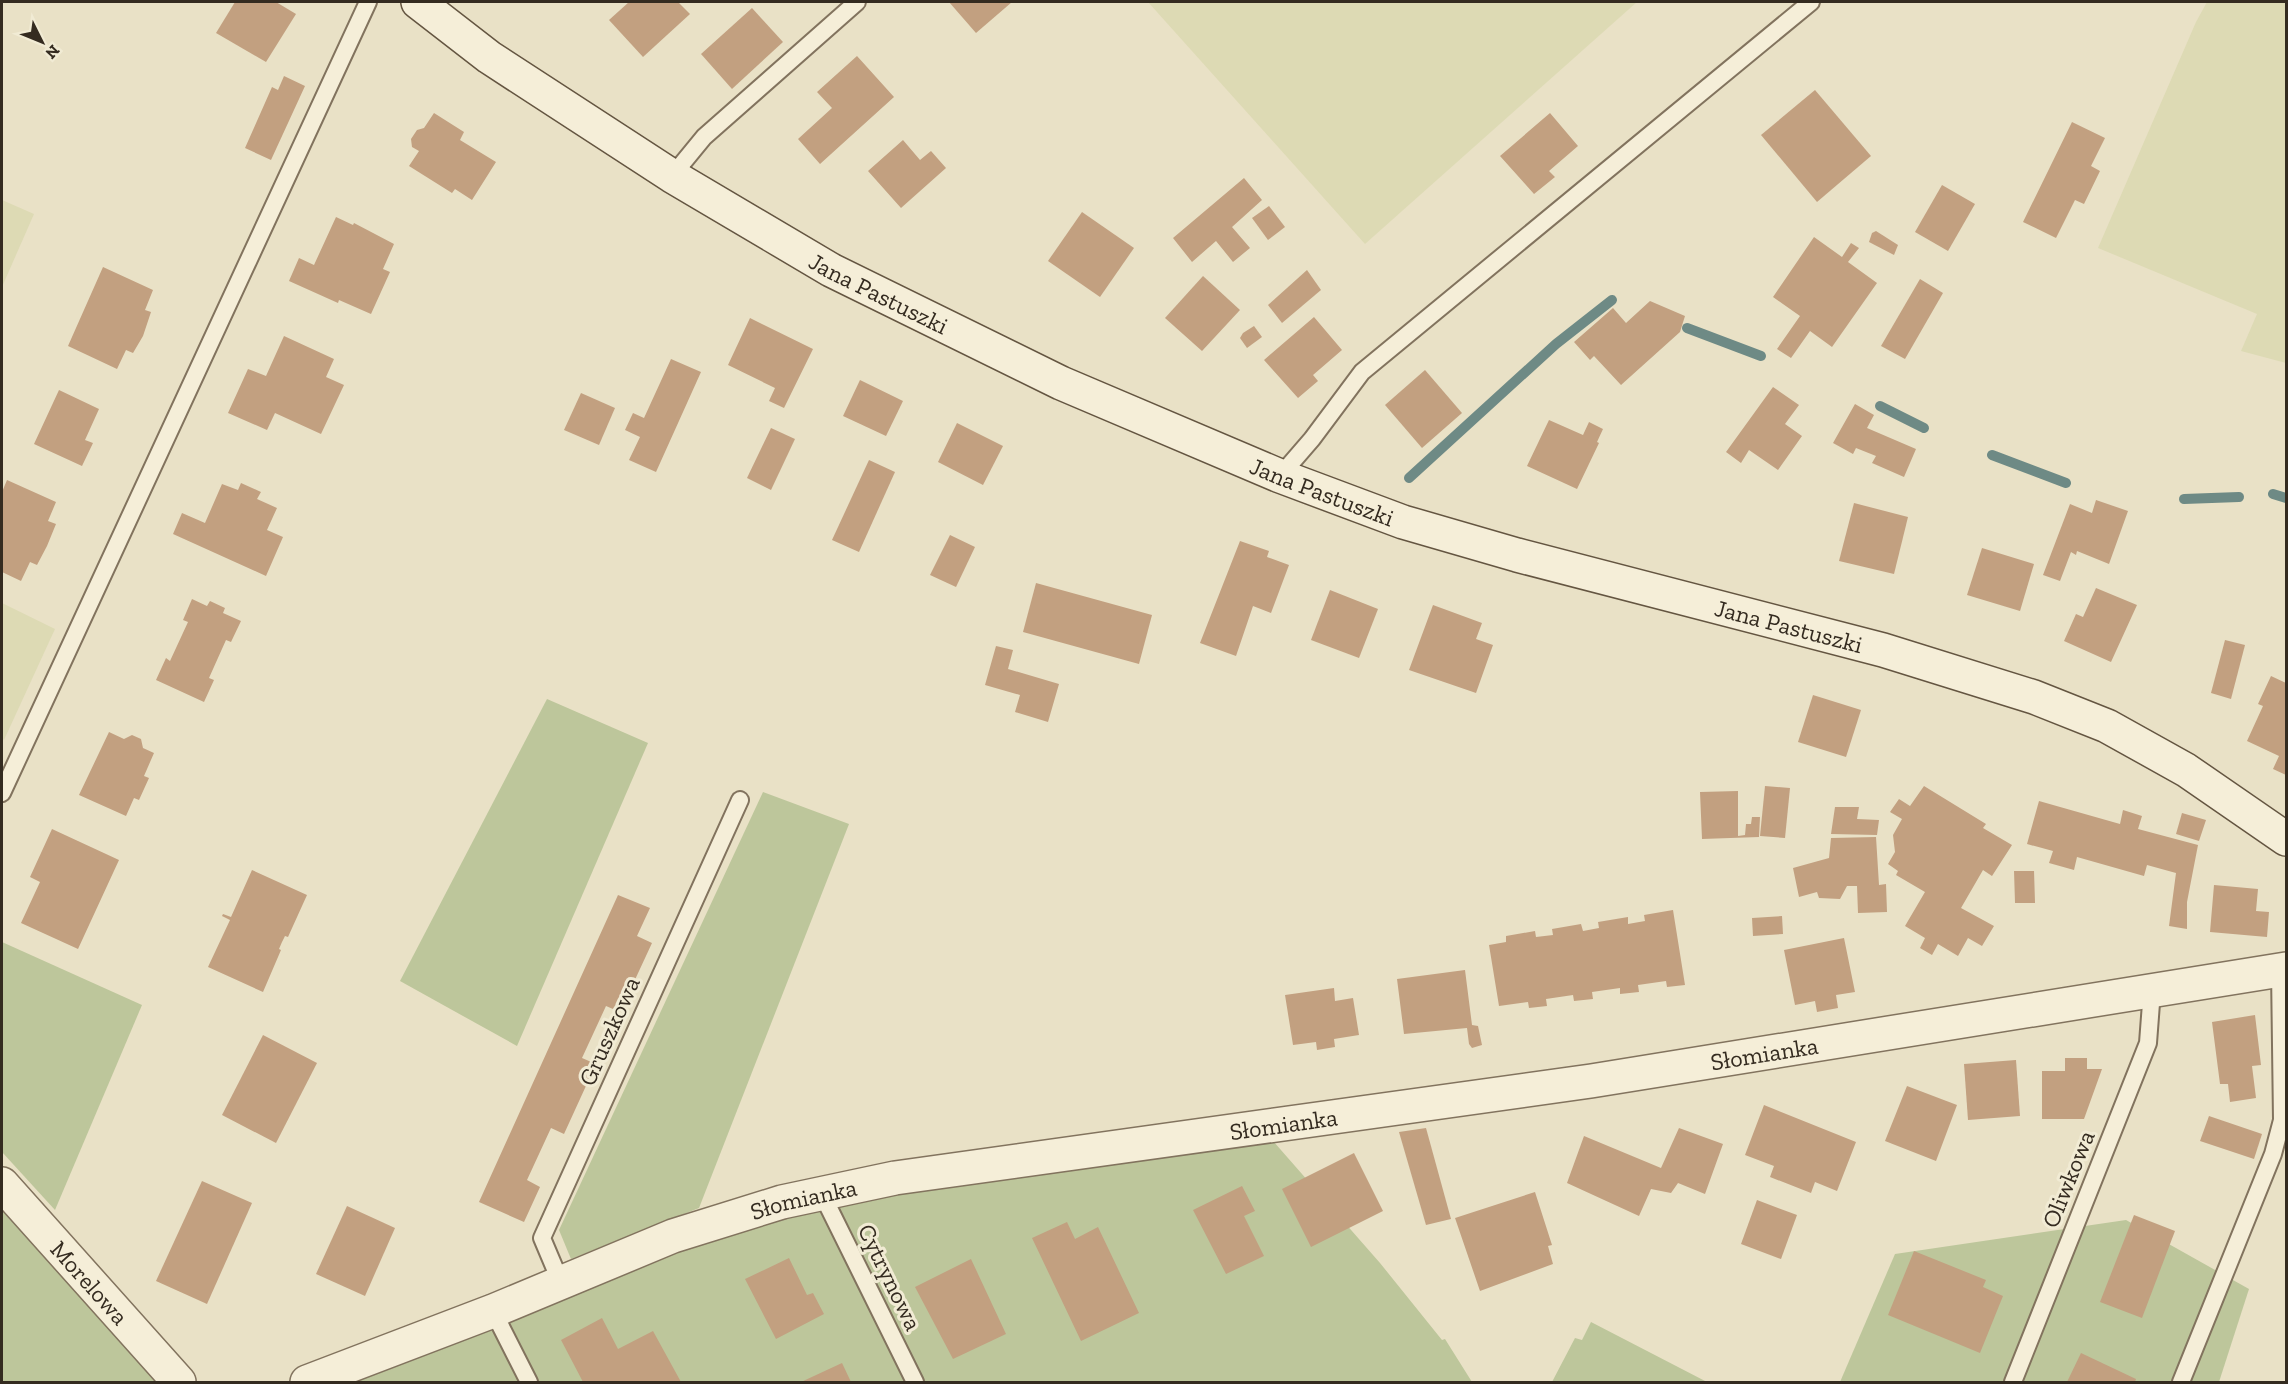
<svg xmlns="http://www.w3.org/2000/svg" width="2288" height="1384" viewBox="0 0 2288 1384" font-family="'Zilla Slab',serif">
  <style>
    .farmland { fill: #dddab4 }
    .green { fill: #bdc69b }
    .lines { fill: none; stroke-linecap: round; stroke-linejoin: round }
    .stream { stroke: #6e8a85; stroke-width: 10 }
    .building { fill: #c2a080 }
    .lane-casing { stroke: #82735e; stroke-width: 20 }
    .street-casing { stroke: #82735e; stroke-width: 36 }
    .secondary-casing { stroke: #645541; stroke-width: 36 }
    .lane { stroke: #f5eed8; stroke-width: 16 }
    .street { stroke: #f5eed8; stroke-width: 33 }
    .secondary { stroke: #f5eed8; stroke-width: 33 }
    .labels { text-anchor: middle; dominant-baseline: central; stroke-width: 6; stroke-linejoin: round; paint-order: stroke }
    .street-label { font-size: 24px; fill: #342b20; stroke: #f1ebd4 }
  </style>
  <rect width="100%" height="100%" fill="#e9e1c6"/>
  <g class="farmland">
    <polygon points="1148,2 1637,2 1365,244"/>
    <polygon points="2207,2 2286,2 2286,363 2241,351 2257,314 2098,248 2196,22"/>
    <polygon points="2,200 34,214 2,287"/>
    <polygon points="2,603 55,629 4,740 2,738"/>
  </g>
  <g class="green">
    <polygon points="547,699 648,743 517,1046 400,981"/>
    <polygon points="763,792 849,824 699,1208 571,1259 559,1230"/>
    <polygon points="2,942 142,1005 55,1210 2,1152"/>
    <polygon points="1259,1125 1380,1263 1442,1340 1445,1339 1472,1382 310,1382 860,1180"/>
    <polygon points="2,1176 190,1382 2,1382"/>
    <polygon points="2126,1220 2249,1289 2219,1382 1840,1382 1895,1254"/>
    <polygon points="1591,1322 1707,1382 1552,1382 1575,1338 1582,1340"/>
  </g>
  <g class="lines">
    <g class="stream">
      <polyline points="1687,328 1761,356"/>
      <polyline points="1880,406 1924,428"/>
      <polyline points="1992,455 2066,483"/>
      <polyline points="1409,478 1556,344 1612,300"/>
      <polyline points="2273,494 2286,498"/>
      <polyline points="2184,499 2239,497"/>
    </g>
  </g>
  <g class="building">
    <polygon points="235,2 276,2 296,14 266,62 216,33"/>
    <polygon points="629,2 678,2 690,14 643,57 609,20"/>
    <polygon points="949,2 1012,2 976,33"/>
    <polygon points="752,8 783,42 732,89 701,54"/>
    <polygon points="857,56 894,97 820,164 798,139 832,108 817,92"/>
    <polygon points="284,76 305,86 271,160 245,148 272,87 278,90"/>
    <polygon points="1815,90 1871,156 1817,202 1761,135"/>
    <polygon points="434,113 464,132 460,140 496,162 472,200 455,189 452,193 409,166 419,151 412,147 411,139 417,130 424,128"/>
    <polygon points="1550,113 1578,146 1549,171 1555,177 1534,194 1500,156"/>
    <polygon points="2072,122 2105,138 2091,166 2100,171 2084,204 2075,200 2056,238 2023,222"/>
    <polygon points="903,140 920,160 931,151 946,168 901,208 868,171"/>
    <polygon points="1244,178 1262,200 1232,227 1250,248 1233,262 1216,241 1192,262 1173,238"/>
    <polygon points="1942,185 1975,204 1948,251 1915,232"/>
    <polygon points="1269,206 1285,227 1268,240 1252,218"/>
    <polygon points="1082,212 1134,248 1100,297 1048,261"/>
    <polygon points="336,217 353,225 354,223 394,244 383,269 390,272 371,314 339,300 338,303 289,281 299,258 314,265"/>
    <polygon points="1876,231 1898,245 1894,255 1869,242 1872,233"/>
    <polygon points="1814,237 1842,257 1851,243 1859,248 1848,262 1877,283 1832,347 1810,331 1791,358 1777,349 1800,316 1773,297"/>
    <polygon points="103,267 153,290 145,310 151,312 143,336 133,353 126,350 117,369 68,346"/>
    <polygon points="1307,270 1321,290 1282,323 1268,305"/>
    <polygon points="1203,276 1240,310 1202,351 1165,318"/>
    <polygon points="1920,279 1943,293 1905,359 1881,346"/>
    <polygon points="1650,301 1685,316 1680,332 1621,385 1594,356 1590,360 1574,342 1613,308 1626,323"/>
    <polygon points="1314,317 1342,350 1313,375 1318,381 1298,398 1264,360"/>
    <polygon points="750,318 813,349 784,408 769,401 775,388 728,365"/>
    <polygon points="1254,326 1262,337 1247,348 1240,338 1243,333"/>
    <polygon points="284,336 334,359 326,377 344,385 321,434 275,413 267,430 228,413 248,369 266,376"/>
    <polygon points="671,359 701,372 656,472 629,460 640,437 625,430 633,413 644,418"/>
    <polygon points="1425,370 1462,413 1422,448 1385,405"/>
    <polygon points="860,380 903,401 886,436 843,416"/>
    <polygon points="1773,387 1799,405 1785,424 1802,436 1778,470 1749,450 1741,463 1726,452"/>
    <polygon points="59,390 99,409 85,440 93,443 82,466 34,444"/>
    <polygon points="581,393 615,408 599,445 564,430"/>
    <polygon points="1855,404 1874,415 1867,428 1916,449 1904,477 1872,463 1876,456 1856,448 1853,454 1833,443"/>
    <polygon points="1549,420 1583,435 1589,422 1603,429 1597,442 1599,443 1577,489 1527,466"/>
    <polygon points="957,423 1003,446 983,485 938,462"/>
    <polygon points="771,428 795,439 771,490 747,478"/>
    <polygon points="869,460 895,472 859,552 832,540"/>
    <polygon points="7,480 56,502 48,521 56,524 47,546 37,565 30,562 21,581 2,572 2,492"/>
    <polygon points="241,483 261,492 257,499 277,508 267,530 283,537 266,576 173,534 182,513 205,523 222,484 238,490"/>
    <polygon points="2096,500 2128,511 2109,564 2077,551 2076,555 2071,552 2060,581 2043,575 2070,504 2092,513"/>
    <polygon points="1854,503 1908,517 1894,574 1839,561"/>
    <polygon points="950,535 975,547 956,587 930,575"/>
    <polygon points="1240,541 1269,551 1267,557 1289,565 1271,613 1253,606 1236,656 1200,643"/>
    <polygon points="1982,548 2034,564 2020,611 1967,595"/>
    <polygon points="1036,583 1152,615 1139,664 1023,632"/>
    <polygon points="2096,588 2137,605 2111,662 2064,641 2076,614 2083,617"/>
    <polygon points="1330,590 1378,609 1359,658 1311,640"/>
    <polygon points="192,599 207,606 210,601 225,608 223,613 241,621 231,642 226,640 209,678 214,680 204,702 156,680 166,658 170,661 188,622 183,620"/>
    <polygon points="1433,605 1482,623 1476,639 1493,645 1476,693 1409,670"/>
    <polygon points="2225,640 2245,645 2231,699 2211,693"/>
    <polygon points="996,646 1013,650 1008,669 1059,684 1048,722 1015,712 1020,695 985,685"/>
    <polygon points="2271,676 2286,683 2286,775 2273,769 2279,756 2247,741 2263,706 2258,704"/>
    <polygon points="1813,695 1861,710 1846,757 1798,742"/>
    <polygon points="109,732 124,739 132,735 141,739 143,748 154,753 144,776 149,778 139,800 134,798 126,816 79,795"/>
    <polygon points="1765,786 1790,788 1785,838 1760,836"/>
    <polygon points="1924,786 1986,824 1983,828 2012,845 1992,876 1983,870 1961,908 1994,926 1982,946 1968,938 1958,956 1938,944 1932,955 1920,948 1925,938 1905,926 1925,892 1896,875 1898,871 1888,864 1895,852 1893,835 1902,819 1890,812 1899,799 1910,806"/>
    <polygon points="1738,791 1738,836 1745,835 1746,824 1751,824 1752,817 1760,817 1759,837 1702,839 1700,792"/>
    <polygon points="2039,801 2120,824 2123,810 2142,816 2138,829 2198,845 2187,902 2187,929 2169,926 2176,873 2147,865 2144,876 2077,857 2074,870 2049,863 2053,851 2027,844"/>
    <polygon points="1835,807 1859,807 1857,819 1879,820 1877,835 1831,834"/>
    <polygon points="2182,813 2206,820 2199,841 2176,834"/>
    <polygon points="52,829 119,860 78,949 21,923 40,882 30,877"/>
    <polygon points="1876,837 1879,885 1886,884 1887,912 1858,913 1857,886 1847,886 1840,899 1819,898 1817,892 1799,897 1793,868 1829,858 1831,838"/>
    <polygon points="252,870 307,895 288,937 285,936 282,942 279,949 281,950 263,992 208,967 230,920 222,916 223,914 231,917"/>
    <polygon points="2014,871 2034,871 2035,903 2015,903"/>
    <polygon points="2214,885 2258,889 2256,911 2269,912 2267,937 2210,932"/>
    <polygon points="618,895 650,908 637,936 652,943 620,1012 606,1006 582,1058 596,1064 564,1134 551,1128 527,1180 540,1187 524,1222 479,1202"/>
    <polygon points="1673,910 1685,985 1667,987 1666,981 1638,985 1639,992 1620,994 1620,988 1592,992 1593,999 1574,1001 1573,995 1546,999 1547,1006 1529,1008 1528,1002 1499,1006 1489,945 1506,942 1506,936 1535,931 1536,937 1553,935 1552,929 1581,924 1583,931 1599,928 1598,922 1628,917 1628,924 1645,921 1644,915"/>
    <polygon points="1782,916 1783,934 1753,936 1752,918"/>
    <polygon points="1844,938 1855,992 1836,995 1838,1008 1817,1012 1815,1001 1795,1005 1784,950"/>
    <polygon points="1465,970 1472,1025 1478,1026 1482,1045 1472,1048 1469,1044 1467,1028 1404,1034 1397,979"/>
    <polygon points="1334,988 1335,1001 1353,998 1359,1035 1334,1039 1335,1047 1317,1050 1316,1042 1293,1045 1285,995"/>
    <polygon points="2255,1015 2261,1065 2252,1066 2256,1098 2230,1102 2228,1084 2220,1084 2212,1022"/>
    <polygon points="263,1035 317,1063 276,1143 222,1115"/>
    <polygon points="2065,1058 2087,1058 2087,1069 2102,1069 2084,1119 2042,1119 2042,1071 2065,1071"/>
    <polygon points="2016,1060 2020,1116 1968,1120 1964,1064"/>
    <polygon points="1907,1086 1957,1105 1936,1161 1885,1141"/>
    <polygon points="1764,1105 1856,1142 1837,1191 1815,1182 1811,1193 1770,1177 1774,1166 1745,1155"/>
    <polygon points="2209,1116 2262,1134 2254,1159 2200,1141"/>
    <polygon points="1426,1128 1451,1219 1426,1225 1399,1132"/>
    <polygon points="1679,1128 1723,1144 1705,1194 1678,1183 1671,1193 1651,1189 1639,1216 1567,1183 1584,1136 1661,1168"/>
    <polygon points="1354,1153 1383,1211 1311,1247 1282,1189"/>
    <polygon points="202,1181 252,1203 207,1304 156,1281"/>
    <polygon points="1242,1186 1255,1211 1244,1216 1264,1256 1226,1274 1193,1210"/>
    <polygon points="1535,1192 1552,1245 1548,1246 1553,1264 1480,1291 1455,1218"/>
    <polygon points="1757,1200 1797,1215 1781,1259 1741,1244"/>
    <polygon points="347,1206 395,1228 365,1296 316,1274"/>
    <polygon points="2134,1215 2175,1231 2142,1318 2100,1302"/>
    <polygon points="1067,1222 1075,1239 1098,1227 1139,1313 1081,1341 1032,1238"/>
    <polygon points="1914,1251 1986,1280 1983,1287 2003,1296 1980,1353 1888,1315"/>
    <polygon points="789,1258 807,1295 813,1293 824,1314 776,1339 745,1279"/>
    <polygon points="971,1259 1006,1334 953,1359 915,1287"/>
    <polygon points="602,1318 618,1349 653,1331 681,1382 583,1382 561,1340"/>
    <polygon points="2081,1353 2136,1379 2135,1382 2067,1382"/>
    <polygon points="842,1363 851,1382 801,1382"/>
  </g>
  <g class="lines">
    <defs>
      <g id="lane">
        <polyline points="672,176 704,137 857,2"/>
        <polyline points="1280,476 1312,439 1362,372 1811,2"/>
        <polyline points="2,793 368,2"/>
        <polyline points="822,1194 915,1382"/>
        <polyline points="561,1283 542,1238 740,800"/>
        <polyline points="493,1311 529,1382"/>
        <polyline points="2013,1382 2148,1043 2152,990"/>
        <polyline points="2181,1382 2273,1154 2282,1120 2280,970"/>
      </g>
      <g id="street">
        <path id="s1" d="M2,1184l177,198"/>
        <path id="s2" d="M307,1382l186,-71 180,-75 109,-34 113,-24 696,-97 695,-112"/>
      </g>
      <g id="secondary">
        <path id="s3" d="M418,2l71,55 183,119 159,94 230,113 219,93 123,46 114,33 366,95 151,47 73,29 79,44 100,69"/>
      </g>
    </defs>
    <use href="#lane" class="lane-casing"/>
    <use href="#street" class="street-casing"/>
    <use href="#secondary" class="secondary-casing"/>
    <use href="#lane" class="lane"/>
    <use href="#street" class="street"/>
    <use href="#secondary" class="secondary"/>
  </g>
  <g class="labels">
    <g class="street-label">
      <text stroke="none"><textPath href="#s3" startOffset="546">Jana Pastuszki</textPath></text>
      <text stroke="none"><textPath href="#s3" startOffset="1032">Jana Pastuszki</textPath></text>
      <text stroke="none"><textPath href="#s3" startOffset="1518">Jana Pastuszki</textPath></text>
      <text transform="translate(609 1031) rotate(-66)">Gruszkowa</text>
      <text stroke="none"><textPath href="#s2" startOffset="1502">Słomianka</textPath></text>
      <text stroke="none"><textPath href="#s2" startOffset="1016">Słomianka</textPath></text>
      <text transform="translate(2068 1179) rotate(-68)">Oliwkowa</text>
      <text stroke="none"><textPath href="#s2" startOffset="530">Słomianka</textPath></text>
      <text transform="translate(890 1277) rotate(64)">Cytrynowa</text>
      <text stroke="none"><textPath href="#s1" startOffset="132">Morelowa</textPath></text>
    </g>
  </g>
  <rect width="2288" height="1384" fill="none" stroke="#342b20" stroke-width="6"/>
  <g transform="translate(42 42) rotate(133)" stroke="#f1ebd4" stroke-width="4.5" paint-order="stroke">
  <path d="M0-4.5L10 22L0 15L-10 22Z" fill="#342b20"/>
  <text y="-9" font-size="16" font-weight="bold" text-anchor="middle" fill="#342b20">N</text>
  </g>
</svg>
